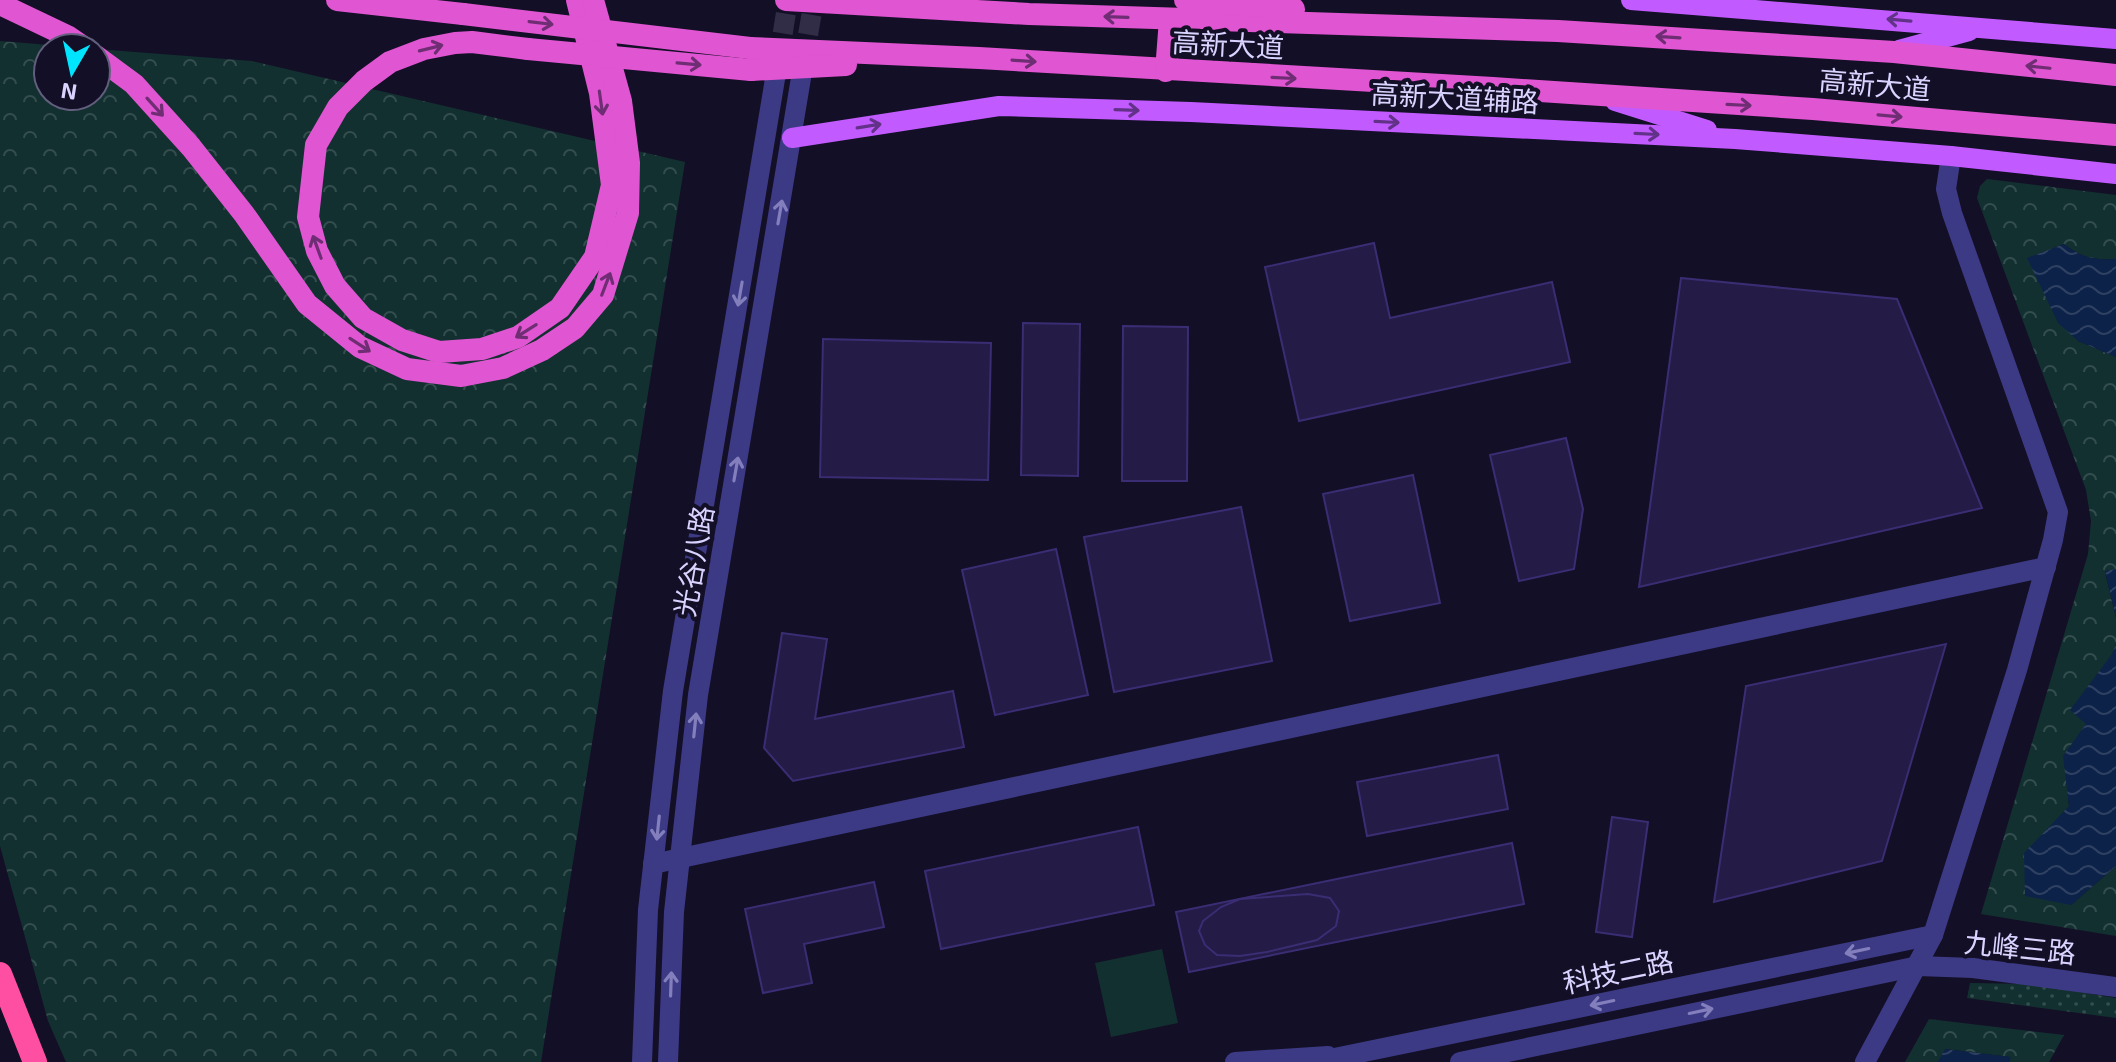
<svg xmlns="http://www.w3.org/2000/svg" width="2116" height="1062" viewBox="0 0 2116 1062" font-family="'Exo 2','Noto Sans SC',sans-serif">
  <style>
    .grass { fill: url(#grass-dots) }
    .forest { fill: url(#forest-crowns) }
    .garden { fill: #12302f }
    .water { fill: url(#water-waves) }
    .building { fill: #241b47; stroke: #3b2d73; stroke-width: 2 }
    .lines { fill: none; stroke-linecap: round; stroke-linejoin: round }
    .tertiary-tunnel { stroke: #312d47; stroke-width: 20; stroke-dasharray: 20 10; stroke-linecap: butt }
    .tertiary { stroke: #3d3a85; stroke-width: 20 }
    .primary { stroke: #c25bff; stroke-width: 20 }
    .trunk { stroke: #e055d1; stroke-width: 22 }
    .motorway { stroke: #ff4fa3; stroke-width: 24 }
    .trunk-bridge { stroke: #e055d1; stroke-width: 22 }
    .oneway { stroke: #6f2e73 }
    .oneway2 { stroke: #623188 }
    .oneway3 { stroke: #837fbc }
    .labels { text-anchor: middle; dominant-baseline: central; stroke-width: 8; stroke-linejoin: round; paint-order: stroke }
    .street-label { font-size: 28px; fill: #d9d4ff; stroke: #130f26 }
  </style>
  <defs>
    <pattern id="grass-dots" width="8" height="8" patternUnits="userSpaceOnUse" patternTransform="scale(2)"><rect width="8" height="8" fill="#12302f"/><path d="M2 2h.1M6 6h.1" fill="none" stroke="#344d4e" stroke-width="1.8" stroke-linecap="round"/></pattern>
    <pattern id="forest-crowns" width="20" height="18" patternUnits="userSpaceOnUse" patternTransform="scale(2)"><rect width="20" height="18" fill="#12302f"/><path d="M2 6a3 3 0 1 1 6 0M12 15a3 3 0 1 1 6 0" fill="none" stroke="#344d4e"/></pattern>
    <pattern id="water-waves" width="16" height="10" patternUnits="userSpaceOnUse" patternTransform="scale(2)"><rect width="16" height="10" fill="#0c2248"/><path d="M0 5q4-4 8 0t8 0" fill="none" stroke="#2f4163"/></pattern>
  </defs>
  <rect width="100%" height="100%" fill="#130f26"/>
  <polygon class="grass" points="1970,983 2030,984 2116,998 2116,1018 1967,998"/>
  <g class="forest">
    <polygon points="0,41 87,48 48,48 48,96 96,96 96,49 252,61 685,162 541,1062 66,1062 48,1021 0,846"/>
    <path d="M1987,179l129,16v64c-23,1 -34,-1 -52,-15l-36,14 50,83 38,16v212l-11,3 11,46v26l-30,80 -22,32 5,51 2,98 45,-39v70l-135,-22 107,-360 3,-33 -5,-31 -109,-292 3,-12z"/>
    <polygon points="1929,1019 2064,1035 2049,1062 2009,1062 2010,1057 1946,1049 1938,1062 1905,1062"/>
  </g>
  <polygon class="garden" points="1162,949 1178,1023 1111,1037 1095,963"/>
  <g class="water">
    <path d="M2064,244c18,14 29,16 52,15v98l-38,-16 -20,-18 -31,-65z"/>
    <polygon points="2116,569 2116,618 2105,571"/>
    <polygon points="2116,644 2116,866 2071,905 2025,896 2024,853 2069,806 2063,756 2086,724 2070,710 2112,654"/>
    <polygon points="1945,1049 2011,1057 2009,1062 1938,1062"/>
  </g>
  <g class="building">
    <polygon points="1374,243 1390,318 1552,282 1570,362 1299,421 1265,267"/>
    <polygon points="1681,278 1897,299 1982,508 1639,587"/>
    <polygon points="1023,323 1080,324 1078,476 1021,475"/>
    <polygon points="1123,326 1188,327 1187,481 1122,481"/>
    <polygon points="823,339 991,343 988,480 820,477"/>
    <polygon points="1566,438 1583,509 1574,569 1519,581 1490,455"/>
    <polygon points="1413,475 1440,603 1350,621 1323,494"/>
    <polygon points="1241,507 1272,661 1114,692 1084,537"/>
    <polygon points="1056,549 1088,695 995,715 962,570"/>
    <polygon points="782,633 827,639 815,719 953,691 964,747 793,781 764,748"/>
    <polygon points="1946,644 1882,861 1714,902 1746,686"/>
    <polygon points="1498,755 1508,809 1367,836 1357,782"/>
    <polygon points="1612,817 1648,822 1632,937 1596,932"/>
    <polygon points="1138,827 1154,905 941,949 925,871"/>
    <polygon points="1512,843 1524,904 1189,972 1176,912"/>
    <polygon points="874,882 884,927 804,944 812,983 763,993 745,909"/>
    <polygon points="1308,894 1330,898 1339,911 1336,926 1317,940 1267,952 1240,956 1217,955 1205,945 1199,931 1203,921 1221,907 1240,899"/>
  </g>
  <g class="lines">
    <g class="tertiary-tunnel">
      <polyline points="778,63 788,0"/>
      <polyline points="803,64 814,0"/>
    </g>
    <g class="tertiary">
      <polyline points="653,864 2046,567"/>
      <polyline points="642,1062 648,910 673,691 775,79"/>
      <polyline points="668,1062 674,912 698,695 802,72"/>
      <polyline points="1235,1062 1328,1056"/>
      <polyline points="1315,1062 1933,935"/>
      <polyline points="1460,1062 1918,966 1973,968 2116,987"/>
      <polyline points="1865,1062 1933,935 2017,670 2053,540 2058,512 1952,213 1946,189 1951,156"/>
    </g>
    <g class="primary">
      <polyline points="1631,0 2116,39"/>
      <polyline points="1899,50 1969,31"/>
      <polyline points="1615,101 1707,130"/>
      <polyline points="792,138 999,106 1191,112 1735,139 1951,156 2116,174"/>
    </g>
    <g class="trunk">
      <polyline points="337,0 463,14"/>
      <polyline points="786,0 1029,14 1558,31 1894,52 2116,75"/>
      <polyline points="1185,0 1294,9"/>
      <polyline points="0,4 69,37 85,48"/>
      <polyline points="750,48 979,58 1493,88 1813,109 2116,135"/>
      <polyline points="528,49 472,42 455,43 424,49 390,62 364,81 338,107 316,145 308,217 317,251 335,286 363,318 402,340 439,352 482,349 518,337 560,308 595,257 612,185 600,93 577,0"/>
      <polyline points="96,56 134,84 191,147 244,214 307,304 360,347 407,369 461,376 503,368 542,350 575,328 603,295 628,213 629,163 621,101 593,0"/>
      <polyline points="751,70 846,65"/>
      <polyline points="1166,71 1170,19"/>
    </g>
    <polyline class="motorway" points="0,974 35,1062"/>
    <g class="trunk-bridge">
      <polyline points="463,14 750,48"/>
      <polyline points="528,49 751,70"/>
    </g>
  </g>
  <defs><path id="oneway-shaft" d="M-6 0H5M1.5-3L5.5 0L1.5 3" fill="none" stroke-width="1.6" stroke-linecap="round" stroke-linejoin="round" transform="scale(2)"/></defs>
  <g class="oneway">
    <use href="#oneway-shaft" transform="translate(1116 17) rotate(-178)"/>
    <use href="#oneway-shaft" transform="translate(541 23) rotate(7)"/>
    <use href="#oneway-shaft" transform="translate(1668 37) rotate(-176)"/>
    <use href="#oneway-shaft" transform="translate(431 48) rotate(-14)"/>
    <use href="#oneway-shaft" transform="translate(1024 61) rotate(4)"/>
    <use href="#oneway-shaft" transform="translate(689 64) rotate(5)"/>
    <use href="#oneway-shaft" transform="translate(2038 67) rotate(-174)"/>
    <use href="#oneway-shaft" transform="translate(1284 78) rotate(3)"/>
    <use href="#oneway-shaft" transform="translate(601 103) rotate(82)"/>
    <use href="#oneway-shaft" transform="translate(1739 105) rotate(3)"/>
    <use href="#oneway-shaft" transform="translate(155 107) rotate(48)"/>
    <use href="#oneway-shaft" transform="translate(1890 116) rotate(5)"/>
    <use href="#oneway-shaft" transform="translate(317 247) rotate(-110)"/>
    <use href="#oneway-shaft" transform="translate(606 284) rotate(-69)"/>
    <use href="#oneway-shaft" transform="translate(526 331) rotate(148)"/>
    <use href="#oneway-shaft" transform="translate(360 345) rotate(33)"/>
  </g>
  <g class="oneway2">
    <use href="#oneway-shaft" transform="translate(1899 20) rotate(-175)"/>
    <use href="#oneway-shaft" transform="translate(1127 110) rotate(2)"/>
    <use href="#oneway-shaft" transform="translate(1387 122) rotate(3)"/>
    <use href="#oneway-shaft" transform="translate(869 126) rotate(-9)"/>
    <use href="#oneway-shaft" transform="translate(1647 134) rotate(3)"/>
  </g>
  <g class="oneway3">
    <use href="#oneway-shaft" transform="translate(780 212) rotate(-80)"/>
    <use href="#oneway-shaft" transform="translate(740 294) rotate(100)"/>
    <use href="#oneway-shaft" transform="translate(736 469) rotate(-80)"/>
    <use href="#oneway-shaft" transform="translate(695 725) rotate(-84)"/>
    <use href="#oneway-shaft" transform="translate(658 828) rotate(96)"/>
    <use href="#oneway-shaft" transform="translate(1857 951) rotate(168)"/>
    <use href="#oneway-shaft" transform="translate(671 984) rotate(-88)"/>
    <use href="#oneway-shaft" transform="translate(1602 1003) rotate(168)"/>
    <use href="#oneway-shaft" transform="translate(1701 1011) rotate(-12)"/>
  </g>
  <g class="labels">
    <g class="street-label">
      <text transform="translate(1228 44) rotate(3)">高新大道</text>
      <text transform="translate(1875 84) rotate(5)">高新大道</text>
      <text transform="translate(1455 97) rotate(3)">高新大道辅路</text>
      <text transform="translate(693 561) rotate(-80)">光谷八路</text>
      <text transform="translate(2020 947) rotate(6)">九峰三路</text>
      <text transform="translate(1618 971) rotate(-12)">科技二路</text>
    </g>
  </g>
  <g transform="translate(72 72) rotate(189)"><circle r="38" fill="#130f26" stroke="#625e7d" stroke-width="2"/>
  <path d="M0-6L14 30L0 20L-14 30Z" fill="#00e5ff"/>
  <text y="-12" font-size="22" font-weight="bold" text-anchor="middle" fill="#d9d4ff">N</text>
  </g>
</svg>
